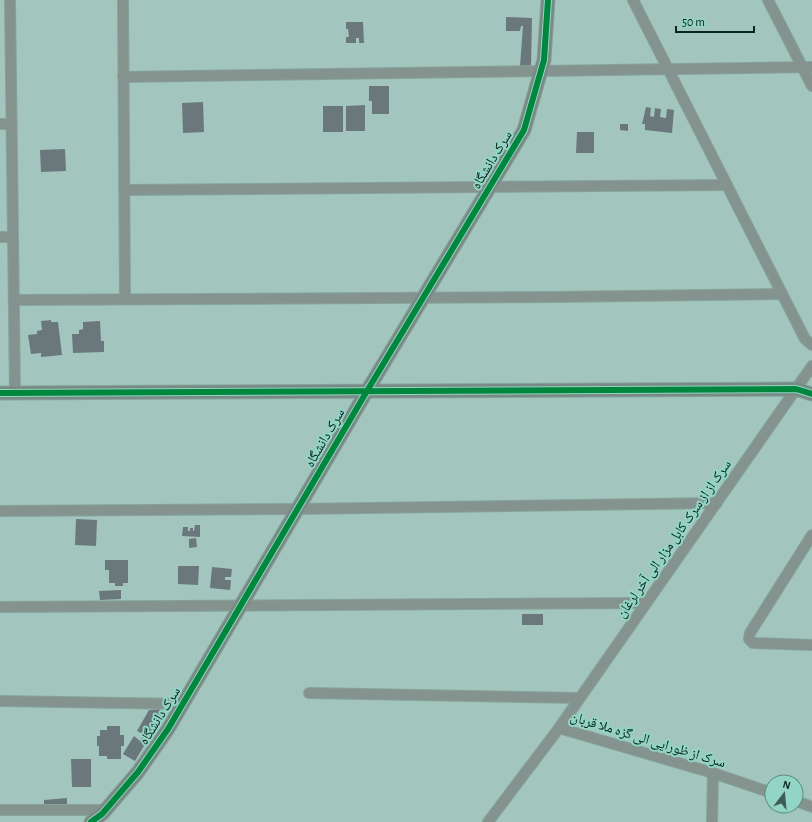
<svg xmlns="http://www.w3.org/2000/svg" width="812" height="822" viewBox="0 0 812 822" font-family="'Alegreya Sans','Noto Naskh Arabic',sans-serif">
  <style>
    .building { fill: #6a787c }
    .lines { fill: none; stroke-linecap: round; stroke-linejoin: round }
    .street-casing { stroke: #86a39c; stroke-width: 12 }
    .secondary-casing { stroke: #86a39c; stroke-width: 15 }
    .street { stroke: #85938f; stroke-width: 10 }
    .secondary { stroke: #798984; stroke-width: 13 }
    .cycleway-casing { stroke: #93d5c4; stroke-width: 8 }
    .cycleway { stroke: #00873e; stroke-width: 6 }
    .labels { text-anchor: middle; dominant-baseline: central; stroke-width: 4; stroke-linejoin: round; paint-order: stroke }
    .street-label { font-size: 14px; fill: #09251f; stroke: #93d5c4 }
  </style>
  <rect width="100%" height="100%" fill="#a2c6bd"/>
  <g class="building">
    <polygon points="506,17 532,18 531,67 520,66 523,26 521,26 520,31 506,31"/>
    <polygon points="346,22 363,22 364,43 359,43 359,38 356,38 356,43 346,43 346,37 349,37 348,29 346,29"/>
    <polygon points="369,86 389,86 389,114 372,114 372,101 369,101"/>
    <polygon points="203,102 204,132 183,133 182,103"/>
    <polygon points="365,105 365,131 346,131 346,106"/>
    <rect x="323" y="106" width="20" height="26"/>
    <polygon points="646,107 651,108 650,116 654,117 655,108 661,109 660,117 666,118 667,109 674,110 672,133 645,130 645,124 642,124"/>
    <polygon points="620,124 628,124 628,131 620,130"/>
    <polygon points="577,132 594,132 594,153 576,153"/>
    <polygon points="65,149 66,171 41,172 40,150"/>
    <polygon points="51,320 51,322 58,322 62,355 41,357 41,353 31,354 28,335 37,334 37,331 42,330 41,321"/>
    <polygon points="100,321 101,341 104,341 104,352 73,353 72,334 79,334 79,330 83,329 83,322"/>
    <polygon points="76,519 97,520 96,546 75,545"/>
    <polygon points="195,525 200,525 200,537 182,536 183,527 188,527 188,531 190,531 190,528 193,528 193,531 194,531"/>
    <polygon points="196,538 197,547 189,548 189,539"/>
    <polygon points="105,560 128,560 128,583 123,583 123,586 115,586 115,583 109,583 109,570 105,570"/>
    <polygon points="178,566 199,566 198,585 178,584"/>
    <polygon points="212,567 232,569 231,577 225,577 225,580 231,580 230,590 210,588"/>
    <polygon points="121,590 121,599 100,600 99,591"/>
    <rect x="522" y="614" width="21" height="11"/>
    <polygon points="160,709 162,716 135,761 123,754 134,736 140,741 144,735 137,731 149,710"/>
    <polygon points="107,726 120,726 120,735 124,735 124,746 121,746 121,759 107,759 107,756 99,756 99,746 97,746 97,736 100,736 100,730 107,730"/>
    <polygon points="71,759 91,759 91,787 72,787"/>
    <polygon points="67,798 67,807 44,809 44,800"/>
  </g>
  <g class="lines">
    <defs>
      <g id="street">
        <polyline points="10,0 15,393"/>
        <polyline points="123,0 125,299"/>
        <polyline points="633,0 805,339 812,345"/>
        <polyline points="768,0 812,86"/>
        <polyline points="123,77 812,67"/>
        <polyline points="0,124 11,124"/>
        <polyline points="124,190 727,185"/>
        <polyline points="0,237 13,237"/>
        <polyline points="14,300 553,297 782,294"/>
        <polyline points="0,511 297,509 717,503"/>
        <polyline points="812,535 750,633 749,639 753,643 812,645"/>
        <polyline points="0,607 646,603"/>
        <polyline points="309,693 579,698"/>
        <polyline points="0,701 183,704"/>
        <polyline points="559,728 713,773 772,793"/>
        <polyline points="796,801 812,807"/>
        <polyline points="0,810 105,810"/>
        <polyline points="488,822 559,728 812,366"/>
        <polyline points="712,822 713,773"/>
      </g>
      <g id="secondary">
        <polyline points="0,393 796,389 812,394"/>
        <polyline points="91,822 102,814 138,772 168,729 367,391 524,130 544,60 548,0"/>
      </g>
    </defs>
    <use href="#street" class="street-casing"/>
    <use href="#secondary" class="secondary-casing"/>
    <use href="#street" class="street"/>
    <use href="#secondary" class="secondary"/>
    <defs>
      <g id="cycleway">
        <polyline points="0,393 796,389 812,394"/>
        <polyline points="91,822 102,814 138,772 168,729 367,391 524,130 544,60 548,0"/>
      </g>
    </defs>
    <use href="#cycleway" class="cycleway-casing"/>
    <use href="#cycleway" class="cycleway"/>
  </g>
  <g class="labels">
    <g class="street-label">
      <text transform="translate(492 160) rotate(-59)">سرک دانشگاه</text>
      <text transform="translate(325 438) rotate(-60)">سرک دانشگاه</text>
      <text transform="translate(674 539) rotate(-55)">سرک از از سرک کابل مزار الی آخر لرغان</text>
      <text transform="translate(160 716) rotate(-58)">سرک دانشگاه</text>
      <text transform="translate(648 740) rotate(17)">سرک از ظورایی الی گزه ملا قربان</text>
    </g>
  </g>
  <g transform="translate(784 794) rotate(16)"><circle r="19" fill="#93d5c4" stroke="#5c8f82"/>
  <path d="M0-3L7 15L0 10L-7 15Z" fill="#3f5d56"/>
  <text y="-6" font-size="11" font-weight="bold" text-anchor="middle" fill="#09251f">N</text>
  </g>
  <path d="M676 26v6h78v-6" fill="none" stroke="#09251f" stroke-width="2"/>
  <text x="682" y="26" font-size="12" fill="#09251f" stroke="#93d5c4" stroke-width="3" paint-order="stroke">50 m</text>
</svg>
